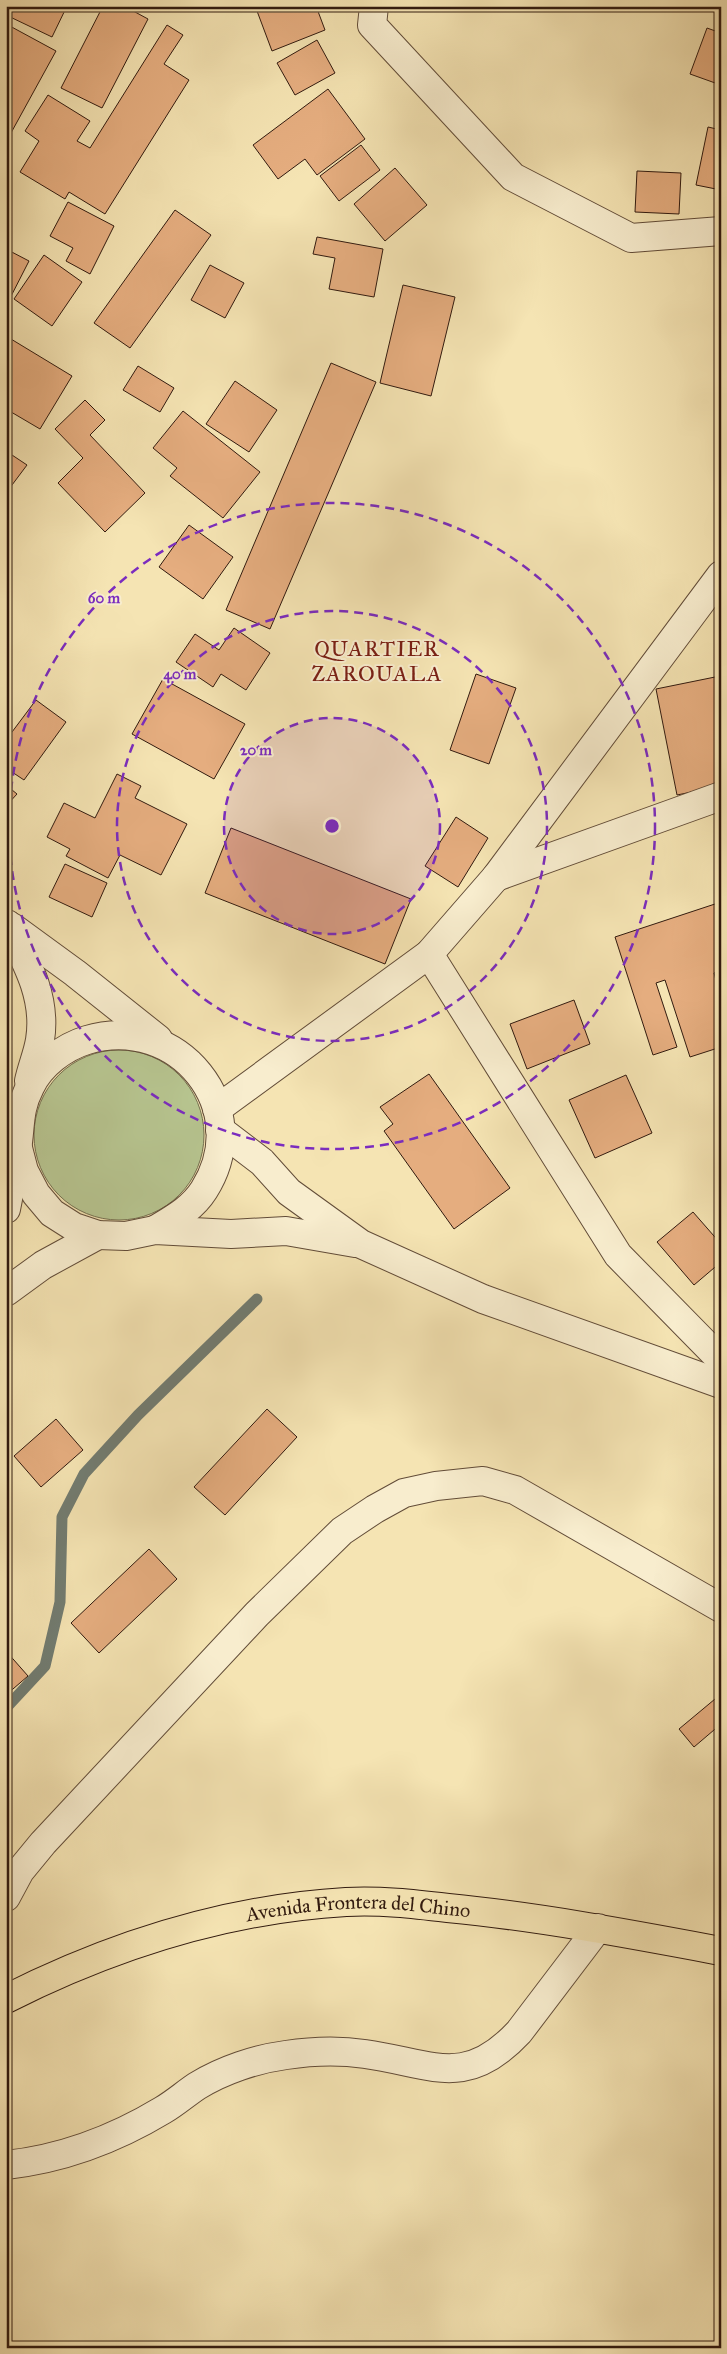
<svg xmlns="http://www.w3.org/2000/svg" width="727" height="2354" viewBox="0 0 727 2354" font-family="'IM FELL Great Primer',serif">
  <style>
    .green { fill: #b7c590; stroke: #747050 }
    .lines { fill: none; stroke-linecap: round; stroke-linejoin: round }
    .stream { stroke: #727c71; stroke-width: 11 }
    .building { fill: #e5ad7f; stroke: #311a0f }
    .minor-casing { stroke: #624c38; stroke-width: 30 }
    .major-casing { stroke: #311a0f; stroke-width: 30 }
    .minor { stroke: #f8edce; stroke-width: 28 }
    .major { stroke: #f5e4b3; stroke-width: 28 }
    .ring { fill: none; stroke: #7b2cbf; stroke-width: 2.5; stroke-dasharray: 9 6 }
    .labels { text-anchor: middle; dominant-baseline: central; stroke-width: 4; stroke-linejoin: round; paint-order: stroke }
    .street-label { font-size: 20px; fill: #311a0f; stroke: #f8edce }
    .quarter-label { font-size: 22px; letter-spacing: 1px; fill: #7a1f14; stroke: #f8edce }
    .centre { fill: #7b2cbf; stroke: #f8edce; stroke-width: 2.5 }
    .ring-label { font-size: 15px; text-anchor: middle; font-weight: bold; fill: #7b2cbf; stroke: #f8edce; stroke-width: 4; stroke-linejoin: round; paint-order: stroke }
  </style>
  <rect width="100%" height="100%" fill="#f5e4b3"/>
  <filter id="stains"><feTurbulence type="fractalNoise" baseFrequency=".004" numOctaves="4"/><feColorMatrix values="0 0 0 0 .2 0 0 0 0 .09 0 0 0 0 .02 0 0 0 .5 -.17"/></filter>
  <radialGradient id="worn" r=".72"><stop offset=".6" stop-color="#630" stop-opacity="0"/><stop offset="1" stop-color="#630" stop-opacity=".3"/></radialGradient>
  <circle class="green" cx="119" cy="1135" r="85"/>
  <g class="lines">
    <polyline class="stream" points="6,1708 45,1666 60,1602 62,1517 84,1474 138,1415 257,1299"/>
  </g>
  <g class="building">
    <polygon points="6,6 67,6 52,37 6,15"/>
    <polygon points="103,6 124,6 148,19 102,108 61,88"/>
    <polygon points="268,6 316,6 325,30 272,51 257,11"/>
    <polygon points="8,25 56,51 6,142 6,28"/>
    <polygon points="167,25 183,35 164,64 189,80 105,214 69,192 65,199 20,172 39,141 25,131 48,95 90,121 77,141 90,148"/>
    <polygon points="707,28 721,33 721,76 718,84 690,74"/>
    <polygon points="317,40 335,73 295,95 277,63"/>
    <polygon points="328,89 365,139 317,175 305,159 278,179 253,145"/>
    <polygon points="708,127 721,130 721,190 696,185"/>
    <polygon points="361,145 380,170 339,201 320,176"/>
    <polygon points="395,168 427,205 385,241 354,204"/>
    <polygon points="637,171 681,173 679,214 635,212"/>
    <polygon points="68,202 114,226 90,274 66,261 73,248 50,236"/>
    <polygon points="175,210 211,235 130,348 94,323"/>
    <polygon points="317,237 383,249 374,297 329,289 335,258 313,254"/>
    <polygon points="6,249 29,261 6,306"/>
    <polygon points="44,255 82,282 52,326 14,299"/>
    <polygon points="210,265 244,283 225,318 191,300"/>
    <polygon points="403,285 455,297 431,396 380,383"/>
    <polygon points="6,336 72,376 40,429 6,409"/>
    <polygon points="331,363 376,382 270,629 226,610"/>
    <polygon points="138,366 174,388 160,412 123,390"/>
    <polygon points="235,381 277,410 249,452 206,424"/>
    <polygon points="85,400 105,420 90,435 145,493 105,532 58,483 83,458 55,429"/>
    <polygon points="183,411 260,472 223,518 170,476 177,468 153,448"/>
    <polygon points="6,451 27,465 6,493"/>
    <polygon points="189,525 233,557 203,599 159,567"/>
    <polygon points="234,628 270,653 246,690 221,674 213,687 176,662 195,634 219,650"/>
    <polygon points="476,674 516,688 489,764 450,750"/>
    <polygon points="720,676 721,786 677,795 656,689"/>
    <polygon points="163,679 245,724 214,779 132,734"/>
    <polygon points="36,700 66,722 24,780 6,768 6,740"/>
    <polygon points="117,774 141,786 135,798 187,824 161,875 120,855 108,878 66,856 70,849 47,837 64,803 95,818"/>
    <polygon points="6,785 17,794 6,806"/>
    <polygon points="456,817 488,838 458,887 425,866"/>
    <polygon points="231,828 411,899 385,964 205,893"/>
    <polygon points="65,864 107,883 92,917 49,897"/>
    <polygon points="721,902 721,970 714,973 717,984 721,982 721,1047 690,1057 665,980 656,983 677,1047 653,1055 615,937"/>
    <polygon points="574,1000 590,1044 527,1069 510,1024"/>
    <polygon points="429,1074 510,1188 454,1229 384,1131 393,1124 380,1107"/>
    <polygon points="626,1075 652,1133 595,1158 569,1100"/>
    <polygon points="693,1212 721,1244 721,1262 694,1285 657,1242"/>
    <polygon points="267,1409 297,1437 225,1515 194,1487"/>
    <polygon points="56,1419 83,1450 41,1487 14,1456"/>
    <polygon points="149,1549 177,1579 99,1653 71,1623"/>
    <polygon points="6,1651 28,1676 6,1695"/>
    <polygon points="721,1694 721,1724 694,1747 679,1729"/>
  </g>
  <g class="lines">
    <defs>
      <g id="minor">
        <polyline points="374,6 372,25 513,177 631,238 721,231"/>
        <polyline points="496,877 721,796"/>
        <path d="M7,924c19,37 40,73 33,116 -2,13 -8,27 -11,41"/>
        <polyline points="12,927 75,973 158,1039"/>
        <polyline points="429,954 618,1255 721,1360"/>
        <polyline points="217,1109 429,954 496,877 721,575"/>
        <polyline points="220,1130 262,1162 289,1192 361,1244 483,1299 721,1384"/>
        <polyline points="18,1148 24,1171 36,1194 52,1213 74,1227 98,1235 126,1236 155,1230 231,1234 286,1231 355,1243"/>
        <path d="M6,1209c4,-20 8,-40 11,-60 4,-23 1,-39 13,-62 10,-22 34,-40 57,-47 91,-27 169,68 117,150 -12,19 -31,29 -49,40"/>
        <polyline points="6,1292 43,1265 98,1235"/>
        <polyline points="6,1897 20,1871 43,1843 257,1614 342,1531 375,1509 404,1493 436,1486 483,1481 515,1490 721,1608"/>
        <path d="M6,2165c55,-6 109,-26 157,-55 12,-7 22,-16 34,-24 26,-16 59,-27 89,-31 26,-4 53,-5 79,-1 66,9 100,36 154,-22l79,-104"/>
      </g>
      <g id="major">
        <path id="s1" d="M6,1999c107,-54 220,-90 340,-97 33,-2 68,2 102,6 92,9 182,26 273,43"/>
      </g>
    </defs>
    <use href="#minor" class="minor-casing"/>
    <use href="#major" class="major-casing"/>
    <use href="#minor" class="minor"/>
    <use href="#major" class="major"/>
  </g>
  <circle cx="332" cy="826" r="108" fill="#7b2cbf" fill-opacity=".12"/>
  <g class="ring">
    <circle cx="332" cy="826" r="108"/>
    <circle cx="332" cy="826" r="215"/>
    <circle cx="332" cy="826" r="323"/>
  </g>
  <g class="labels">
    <g class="street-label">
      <text stroke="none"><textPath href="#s1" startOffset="368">Avenida Frontera del Chino</textPath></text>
    </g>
    <g class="quarter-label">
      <text x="377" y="648">QUARTIER<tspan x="377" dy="25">ZAROUALA</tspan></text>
    </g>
  </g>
  <circle cx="332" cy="826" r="8" class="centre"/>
  <g class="ring-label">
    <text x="104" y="603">60 m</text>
    <text x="180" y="679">40 m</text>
    <text x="256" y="755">20 m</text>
  </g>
  <rect width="727" height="2354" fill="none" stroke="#f5e4b3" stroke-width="25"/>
  <rect x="8" y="8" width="712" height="2339" fill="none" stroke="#311a0f" stroke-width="2.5"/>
  <rect x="12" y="12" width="702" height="2329" fill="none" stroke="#311a0f"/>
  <rect width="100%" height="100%" filter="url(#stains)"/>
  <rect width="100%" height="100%" fill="url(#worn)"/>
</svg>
